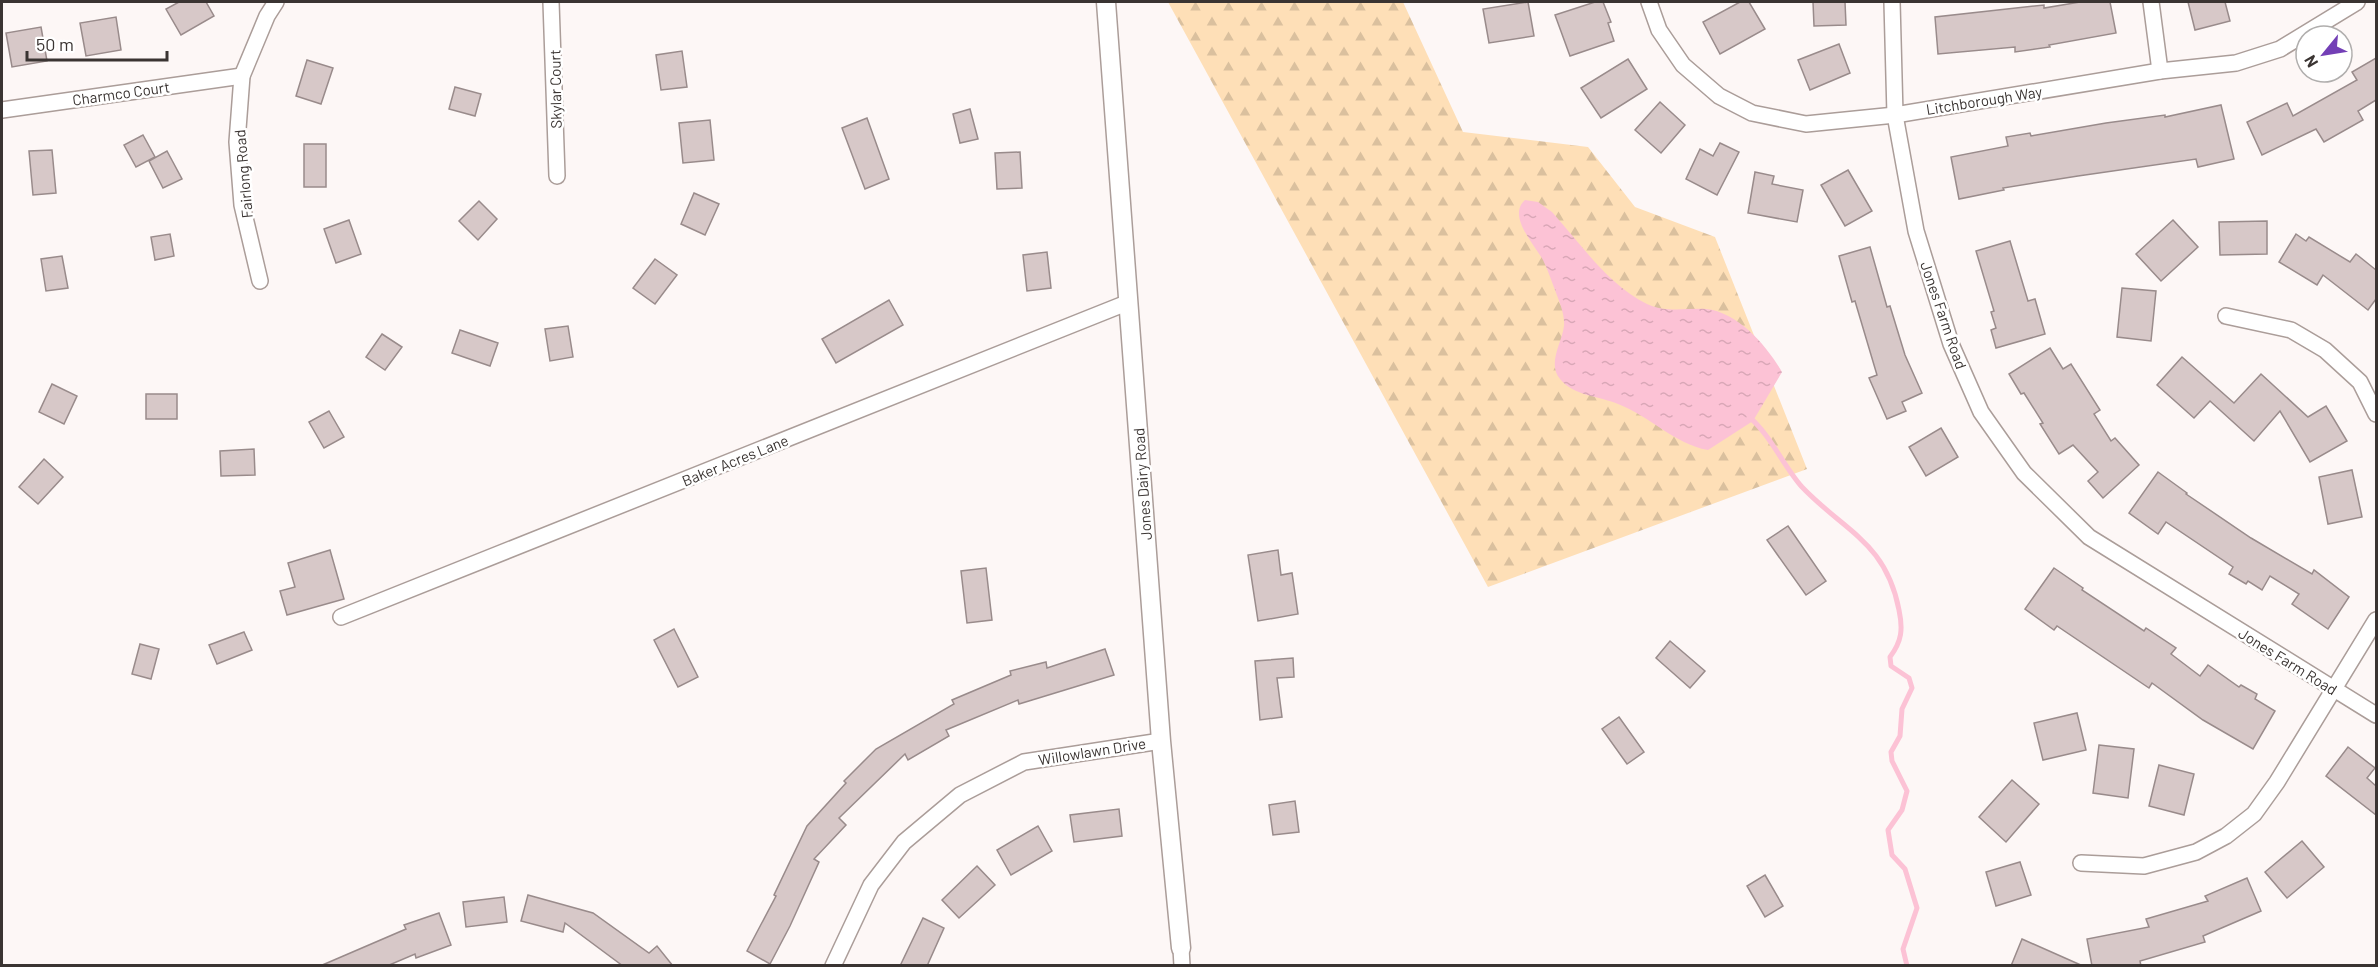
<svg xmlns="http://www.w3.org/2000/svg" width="2378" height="967" viewBox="0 0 2378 967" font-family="Barlow,sans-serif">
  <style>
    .forest { fill: url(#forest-firs) }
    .water { fill: url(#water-ripples) }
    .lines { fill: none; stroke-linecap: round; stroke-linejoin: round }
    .stream { stroke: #fcc2d5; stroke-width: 5 }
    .building { fill: #d7c8c8; stroke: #998b8b; stroke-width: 1.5 }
    .minor-casing { stroke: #ab9d99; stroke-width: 18 }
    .tertiary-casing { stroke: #ab9d99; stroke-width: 21 }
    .minor { stroke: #fff; stroke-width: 15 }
    .tertiary { stroke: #fff; stroke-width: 18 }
    .labels { text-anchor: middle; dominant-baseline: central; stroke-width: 5; stroke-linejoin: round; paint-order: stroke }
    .street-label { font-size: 15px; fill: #3a3432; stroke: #fff }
  </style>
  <defs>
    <pattern id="forest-firs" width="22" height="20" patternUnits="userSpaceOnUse" patternTransform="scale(1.5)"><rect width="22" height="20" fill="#fedfb7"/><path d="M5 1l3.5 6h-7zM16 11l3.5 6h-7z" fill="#dac09e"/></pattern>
    <pattern id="water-ripples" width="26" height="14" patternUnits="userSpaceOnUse" patternTransform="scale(1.5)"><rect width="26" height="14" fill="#fcc2d5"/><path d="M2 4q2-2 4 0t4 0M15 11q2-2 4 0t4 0" fill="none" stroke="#d9a7b7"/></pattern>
  </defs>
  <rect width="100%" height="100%" fill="#fdf7f6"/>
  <polygon class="forest" points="1168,2 1403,2 1463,132 1588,147 1635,207 1715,237 1807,469 1488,587"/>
  <path class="water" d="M1525,200l13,2 14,10c29,32 56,73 95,92 19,9 39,4 59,5 32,3 61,37 76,63l-29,49 -45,29c-34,-6 -58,-34 -90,-46 -19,-8 -44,-8 -58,-25 -13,-16 2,-36 4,-53 1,-12 -5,-25 -9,-36 -4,-10 -7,-20 -12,-30 -9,-16 -36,-44 -18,-60z"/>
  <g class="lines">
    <path class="stream" d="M1749,417c21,17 35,50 53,70 43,45 84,55 97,123 4,19 3,31 -9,47l1,9 18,12 3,10 -10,21 -2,27 -9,16 1,9 15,30 -5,19 -14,20 4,25 13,14 12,39 -14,41 4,17"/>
  </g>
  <g class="building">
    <polygon points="179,2 206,2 214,16 181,35 166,9"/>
    <polygon points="1528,2 1534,36 1489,43 1483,9"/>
    <polygon points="1595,2 1603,2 1611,22 1608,23 1614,41 1570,56 1555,15"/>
    <polygon points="1740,2 1749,2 1765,29 1720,54 1703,22"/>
    <polygon points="1813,2 1845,2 1846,25 1814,26"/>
    <polygon points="2080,2 2110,2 2116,33 2049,45 2050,47 2015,52 2015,47 1938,54 1935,17 2044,5 2044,8"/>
    <polygon points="2188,2 2225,2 2230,21 2195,30"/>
    <polygon points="116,17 121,50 86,56 80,23"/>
    <polygon points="41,27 47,61 12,67 6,33"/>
    <polygon points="1839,44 1850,73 1810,90 1798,60"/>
    <polygon points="682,51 687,87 661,90 656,55"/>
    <polygon points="2376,58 2376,100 2358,111 2363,120 2324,142 2316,129 2262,155 2247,122 2287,103 2293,116 2357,80 2352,72"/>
    <polygon points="1628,59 1647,89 1601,118 1581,88"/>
    <polygon points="307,60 333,68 321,104 296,96"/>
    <polygon points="455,87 481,94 475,116 449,109"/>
    <polygon points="1660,102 1685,125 1661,153 1635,130"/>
    <polygon points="2221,105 2234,159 2198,167 2196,159 2078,176 2003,188 2004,190 1959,199 1951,157 2008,146 2006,137 2030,133 2031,136 2106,123 2165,115 2165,117"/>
    <polygon points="970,109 978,139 960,143 953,114"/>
    <polygon points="867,118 889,179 865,189 842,128"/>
    <polygon points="710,120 714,160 683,163 679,123"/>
    <polygon points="143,135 155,157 136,167 124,145"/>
    <polygon points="1720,143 1739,152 1717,195 1686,179 1700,149 1713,156"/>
    <rect x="304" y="144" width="22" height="43"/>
    <polygon points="52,150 56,193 33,195 29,151"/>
    <polygon points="167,151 182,179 163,188 149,161"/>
    <polygon points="1020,152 1022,188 997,189 995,153"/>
    <polygon points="1848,170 1872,211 1845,226 1821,185"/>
    <polygon points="1755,172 1774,176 1772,184 1803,190 1797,222 1748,213"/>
    <polygon points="694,193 719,204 705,235 681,224"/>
    <polygon points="479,201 497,219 478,240 459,221"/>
    <polygon points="349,220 361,254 336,263 324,229"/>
    <polygon points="2173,220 2198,247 2161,281 2136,254"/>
    <polygon points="2267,221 2267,254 2220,255 2219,222"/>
    <polygon points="170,234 174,256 155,260 151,237"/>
    <polygon points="2296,234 2306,241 2309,237 2350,262 2356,254 2376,270 2376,299 2368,310 2323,275 2317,285 2279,262"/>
    <polygon points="2010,241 2028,301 2035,299 2045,334 1996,348 1991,330 1996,328 1991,312 1994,311 1976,251"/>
    <polygon points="1870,247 1887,307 1890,306 1905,355 1922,393 1902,402 1906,411 1887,419 1869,378 1877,375 1855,301 1852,302 1839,256"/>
    <polygon points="1047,252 1051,288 1027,291 1023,255"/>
    <polygon points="62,256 68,288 46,291 41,259"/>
    <polygon points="655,259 677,275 655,304 633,288"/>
    <polygon points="2122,288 2156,291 2151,341 2117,337"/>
    <polygon points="889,300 903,325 836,363 822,339"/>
    <polygon points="568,326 573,357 550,361 545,329"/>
    <polygon points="460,330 498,343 490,366 452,353"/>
    <polygon points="382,334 402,347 385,370 366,357"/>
    <polygon points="2050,348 2063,369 2071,364 2100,410 2094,414 2111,441 2115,438 2139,465 2103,498 2088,481 2098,472 2073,445 2059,454 2040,424 2043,423 2024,393 2021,394 2009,374"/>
    <polygon points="2182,357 2234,403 2261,374 2308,417 2326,406 2347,441 2310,462 2280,411 2254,441 2210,401 2194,418 2157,385"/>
    <polygon points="52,384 77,396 64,424 39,412"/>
    <rect x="146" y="394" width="31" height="25"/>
    <polygon points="329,411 344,437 324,448 309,422"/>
    <polygon points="1941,428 1958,457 1926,476 1909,447"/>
    <polygon points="254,449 255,475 221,476 220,451"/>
    <polygon points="44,459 63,477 38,504 19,487"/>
    <polygon points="2352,470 2362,517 2328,524 2319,477"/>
    <polygon points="2158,472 2187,493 2186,494 2251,538 2312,574 2314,570 2349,597 2328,629 2292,604 2299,594 2270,576 2262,590 2248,581 2246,584 2229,574 2233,567 2166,522 2158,534 2129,513"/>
    <polygon points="1788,526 1826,581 1806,595 1767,540"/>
    <polygon points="330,550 344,599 287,615 280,591 295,587 288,563"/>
    <polygon points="1278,550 1281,575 1292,573 1298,614 1258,621 1248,555"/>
    <polygon points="986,568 992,620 967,623 961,571"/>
    <polygon points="2054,568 2083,588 2082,590 2144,631 2146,628 2176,648 2171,654 2200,676 2208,665 2239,687 2241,685 2257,694 2255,699 2275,711 2253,749 2203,720 2152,683 2149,688 2057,626 2054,630 2025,609"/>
    <polygon points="674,629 698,677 678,687 654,640"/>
    <polygon points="244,632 252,650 217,664 209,645"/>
    <polygon points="1670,641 1705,671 1690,688 1656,658"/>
    <polygon points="140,644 159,649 151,679 132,674"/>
    <polygon points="1105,649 1114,675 1019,704 1018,700 946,730 949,736 908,760 905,754 839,818 846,825 814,859 819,862 790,926 770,964 747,951 776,896 774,895 807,826 846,783 844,781 876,749 954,704 952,700 1011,675 1010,671 1046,662 1047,668"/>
    <polygon points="1293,658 1294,677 1277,678 1282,717 1260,720 1255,661"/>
    <polygon points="2077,713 2086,750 2043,760 2034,723"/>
    <polygon points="1619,717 1644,752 1627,764 1602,729"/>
    <polygon points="2099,745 2134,749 2128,798 2093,793"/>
    <polygon points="2348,747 2375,768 2367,778 2376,786 2376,815 2326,776"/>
    <polygon points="2159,765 2194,774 2184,815 2149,806"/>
    <polygon points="2012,780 2039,804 2006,842 1979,817"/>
    <polygon points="1295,801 1299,832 1273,835 1269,805"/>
    <polygon points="1119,809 1122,836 1074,842 1070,815"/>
    <polygon points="1038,826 1052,851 1011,875 997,850"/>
    <polygon points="2302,841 2324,867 2287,898 2265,872"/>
    <polygon points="2020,862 2031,895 1996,906 1986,872"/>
    <polygon points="977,866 995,885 959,918 942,900"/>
    <polygon points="1765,875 1783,906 1765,917 1747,886"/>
    <polygon points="2247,878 2261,911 2203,936 2205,942 2140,961 2141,966 2092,966 2087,939 2149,927 2146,919 2208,901 2205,896"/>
    <polygon points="528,895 593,913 649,953 657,946 673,966 623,966 565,923 563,932 521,921"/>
    <polygon points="504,897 507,922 466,927 463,902"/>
    <polygon points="439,913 451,945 416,958 415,954 387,966 320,966 406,929 404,925"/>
    <polygon points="923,918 944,928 927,966 900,966"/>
    <polygon points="2022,939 2083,966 2011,966"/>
  </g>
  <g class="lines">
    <defs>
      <g id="minor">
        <polyline points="551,2 557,176"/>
        <polyline points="1649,2 1659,30 1683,65 1719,96 1752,113 1806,124 1895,115 2160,71 2236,63 2280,49 2357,2"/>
        <polyline points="1892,2 1895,115 1916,231 1951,344 1981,412 2024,473 2089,537 2376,715"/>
        <polyline points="2151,2 2160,71"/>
        <polyline points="2,110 242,76"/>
        <polyline points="260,281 242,205 237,142 242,76 267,16 276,2"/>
        <polyline points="2226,316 2291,330 2325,350 2360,382 2376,414"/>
        <polyline points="341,617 1129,302"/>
        <polyline points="2081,863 2144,866 2196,852 2226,836 2254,814 2277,782 2376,620"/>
        <polyline points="1181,948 1182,966"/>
        <polyline points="833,966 871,885 904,842 960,795 1024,762 1161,741"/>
      </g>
      <polyline id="tertiary" points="1106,2 1161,741 1181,948"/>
    </defs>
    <use href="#minor" class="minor-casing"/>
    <use href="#tertiary" class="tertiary-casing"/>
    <use href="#minor" class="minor"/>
    <use href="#tertiary" class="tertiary"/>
  </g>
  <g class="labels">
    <g class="street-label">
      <text transform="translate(555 89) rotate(-91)">Skylar Court</text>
      <text transform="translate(121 93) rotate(-8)">Charmco Court</text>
      <text transform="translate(1984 100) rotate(-9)">Litchborough Way</text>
      <text transform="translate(243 174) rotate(-95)">Fairlong Road</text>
      <text transform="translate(1944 315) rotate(71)">Jones Farm Road</text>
      <text transform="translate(735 460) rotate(-22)">Baker Acres Lane</text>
      <text transform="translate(1142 484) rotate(-94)">Jones Dairy Road</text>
      <text transform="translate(2288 661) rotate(32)">Jones Farm Road</text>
      <text transform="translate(1092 751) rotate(-9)">Willowlawn Drive</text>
    </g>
  </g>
  <rect width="2378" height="967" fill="none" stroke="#3a3432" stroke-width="6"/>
  <g transform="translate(2324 54) rotate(240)"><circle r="28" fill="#ffffff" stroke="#b0aead" stroke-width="1.5"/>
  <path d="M0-4.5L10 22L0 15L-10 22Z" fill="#733fb6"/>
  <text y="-9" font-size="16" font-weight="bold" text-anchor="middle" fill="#3a3432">N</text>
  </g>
  <path d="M27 51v9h140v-9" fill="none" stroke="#3a3432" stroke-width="3"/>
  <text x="36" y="51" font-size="18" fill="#3a3432" stroke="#ffffff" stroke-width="4.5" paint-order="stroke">50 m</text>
</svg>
